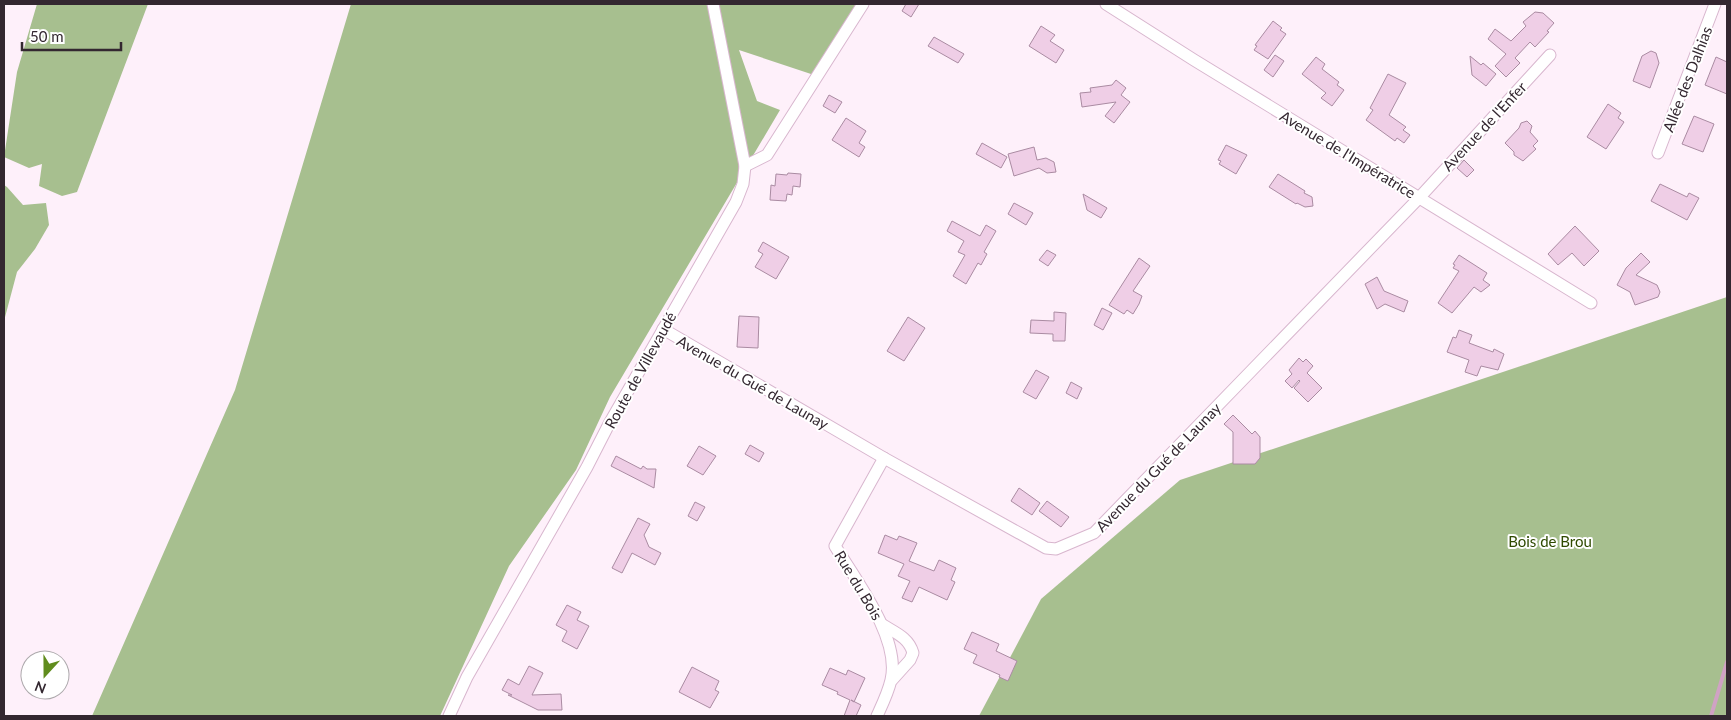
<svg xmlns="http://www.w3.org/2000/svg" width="1731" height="720" viewBox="0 0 1731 720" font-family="Lato,sans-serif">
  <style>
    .forest { fill: #a7bf8f }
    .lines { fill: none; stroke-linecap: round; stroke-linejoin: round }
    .stream { stroke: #d0a2c4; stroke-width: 4 }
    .building { fill: #efcee6; stroke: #aa8ba2 }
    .minor-casing { stroke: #d8b6ce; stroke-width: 13 }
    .minor { stroke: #fff; stroke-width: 11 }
    .labels { text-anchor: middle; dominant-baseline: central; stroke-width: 4; stroke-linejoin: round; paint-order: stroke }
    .street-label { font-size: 15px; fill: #332730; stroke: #fff }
    .park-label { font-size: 15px; fill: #2f4a00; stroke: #fff }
  </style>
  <rect width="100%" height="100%" fill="#fef0fa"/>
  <g class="forest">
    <polygon points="37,4 148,4 77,192 62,196 39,186 42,164 29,168 4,157 17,72"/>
    <polygon points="351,4 856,4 814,75 739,50 757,101 780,110 610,397 576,470 509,566 440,716 92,716 235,390"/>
    <polygon points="4,185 7,187 23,205 46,203 49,225 35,249 17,272 4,321"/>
    <polygon points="1727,297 1727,716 979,716 1041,599 1180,480"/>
  </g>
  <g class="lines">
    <polyline class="stream" points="1711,716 1727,662"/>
  </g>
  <g class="building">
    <polygon points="906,4 919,4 911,17 902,11"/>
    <polygon points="1535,12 1543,13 1554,23 1547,31 1549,32 1535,47 1530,42 1515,58 1520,63 1506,77 1495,66 1506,54 1488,39 1495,29 1511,41 1526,26 1523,22"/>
    <polygon points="1273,21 1282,28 1280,30 1286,34 1268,59 1254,50 1257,46 1255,45"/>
    <polygon points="1041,26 1055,35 1050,41 1064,50 1056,63 1029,46"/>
    <polygon points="934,37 964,54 958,63 928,46"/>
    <polygon points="1651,51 1656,53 1659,63 1650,88 1633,81 1642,56"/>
    <polygon points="1275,55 1284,61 1273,77 1264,70"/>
    <polygon points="1470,56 1481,65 1483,63 1496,74 1486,86 1472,75"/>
    <polygon points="1316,57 1325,64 1322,69 1339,82 1337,85 1344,90 1332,106 1321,98 1326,93 1302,74"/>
    <polygon points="1716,57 1727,62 1727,94 1705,85"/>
    <polygon points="1388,74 1406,83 1389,115 1406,127 1403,130 1410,135 1404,143 1397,138 1395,141 1366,120 1373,110 1370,108"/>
    <polygon points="1116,80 1126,88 1121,95 1130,102 1114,123 1105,116 1116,102 1082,107 1080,93 1091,92 1090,88 1112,85"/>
    <polygon points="829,95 842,102 835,113 823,106"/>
    <polygon points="1608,104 1621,113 1618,118 1624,122 1606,149 1587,137"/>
    <polygon points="1694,116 1714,124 1703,152 1682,144"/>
    <polygon points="846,118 866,131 859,143 865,147 859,157 832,140"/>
    <polygon points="1527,121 1532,126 1530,132 1538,141 1533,146 1536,149 1523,161 1514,155 1514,152 1505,143 1519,128 1521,123"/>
    <polygon points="982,143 1007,157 1001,168 976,154"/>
    <polygon points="1226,145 1247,155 1236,174 1219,164 1221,161 1218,160"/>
    <polygon points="1034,147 1037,160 1046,158 1054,162 1056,172 1047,173 1039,168 1014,176 1008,154"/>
    <polygon points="1464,160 1474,170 1467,177 1457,168"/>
    <polygon points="788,173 801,174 800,187 793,186 792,195 787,194 786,201 770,200 771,185 775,186 776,174 787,175"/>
    <polygon points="1278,174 1305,191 1304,193 1312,197 1313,206 1305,207 1297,203 1296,204 1269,187"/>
    <polygon points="1660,184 1687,197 1689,193 1699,198 1687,220 1651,201"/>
    <polygon points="1083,194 1107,208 1101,218 1087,210"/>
    <polygon points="1014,203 1033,213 1026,225 1008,214"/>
    <polygon points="952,221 980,236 986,225 996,231 984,252 987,254 981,265 978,263 966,284 953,276 965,255 958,252 964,241 947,231"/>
    <polygon points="1575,226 1599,251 1584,266 1572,253 1558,265 1548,254"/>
    <polygon points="763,242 789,257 776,279 755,267 763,254 758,251"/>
    <polygon points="1047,250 1056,255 1048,266 1039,260"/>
    <polygon points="1641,253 1650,262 1636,275 1657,285 1660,292 1658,297 1635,305 1630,292 1617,285 1626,268"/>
    <polygon points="1459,255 1487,273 1483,280 1490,285 1481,292 1474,287 1452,313 1438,303 1459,271 1453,268 1455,265 1453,264"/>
    <polygon points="1139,258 1150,266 1133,291 1142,296 1139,304 1133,314 1127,310 1124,314 1109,305"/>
    <polygon points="1377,277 1384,291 1408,301 1404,312 1385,304 1377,309 1365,284"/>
    <polygon points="1102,308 1112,313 1103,330 1094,325"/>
    <polygon points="1054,312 1066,313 1065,341 1053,341 1053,334 1030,333 1031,320 1054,321"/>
    <polygon points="739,316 759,317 758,348 737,347"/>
    <polygon points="908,317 925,328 904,361 887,351"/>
    <polygon points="1459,330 1472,335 1469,343 1493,352 1494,349 1504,354 1498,370 1481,366 1477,376 1465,372 1469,360 1447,352 1453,337 1456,338"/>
    <polygon points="1299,358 1303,362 1306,359 1313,366 1307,373 1322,388 1308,402 1294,388 1300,381 1299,380 1292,388 1285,381 1292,374 1289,370"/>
    <polygon points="1036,370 1049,377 1036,399 1023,392"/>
    <polygon points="1071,382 1082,388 1077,399 1066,393"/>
    <polygon points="1233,415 1252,434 1255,431 1260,437 1260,458 1255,464 1233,464 1233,432 1224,424"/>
    <polygon points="750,445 764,453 759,462 745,454"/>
    <polygon points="699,446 716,456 703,475 687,466"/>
    <polygon points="616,456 641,469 643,466 647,469 656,469 654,488 611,466"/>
    <polygon points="1019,488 1040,503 1032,515 1011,501"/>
    <polygon points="1047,501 1069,517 1061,527 1039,511"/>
    <polygon points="695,502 705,507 697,521 688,516"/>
    <polygon points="638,518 650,524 644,535 649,547 661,553 655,565 632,553 622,573 612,568"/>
    <polygon points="885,535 897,540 899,536 917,543 909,561 934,571 939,560 956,568 951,580 955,582 947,600 919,587 912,602 902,598 910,581 898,576 904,564 878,553"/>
    <polygon points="567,605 581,612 577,620 589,626 577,649 562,641 567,631 556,625"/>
    <polygon points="972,632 999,644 996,651 1017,661 1008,681 999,677 1000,675 973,663 977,655 964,649"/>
    <polygon points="529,666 543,673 532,695 561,694 562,710 538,710 508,695 512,695 502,690 508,679 519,685"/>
    <polygon points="692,667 719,681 715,690 719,692 710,708 679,692"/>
    <polygon points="830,668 846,675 848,670 865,678 854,702 851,700 861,705 856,716 844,716 850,700 837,694 838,692 822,685"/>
  </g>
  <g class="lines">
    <defs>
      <g id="minor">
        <polyline points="1106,4 1194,60 1591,303"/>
        <polyline points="1658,153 1715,4"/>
        <polyline points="745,166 767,155 863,4"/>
        <polyline points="663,329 884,458 1046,548 1056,549 1094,533 1419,198 1550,55"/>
        <path d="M883,625c13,8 26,13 30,28l-3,7 -18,20"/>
        <polyline points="449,716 467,677 587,467 609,424 736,202 743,184 745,166 713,4"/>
        <path d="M877,716c5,-11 11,-23 14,-36 10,-41 -35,-100 -56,-134l49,-88"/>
      </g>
    </defs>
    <use href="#minor" class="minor-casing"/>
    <use href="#minor" class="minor"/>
  </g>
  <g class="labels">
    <g class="street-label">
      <text transform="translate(1687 79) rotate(-69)">Allée des Dalhias</text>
      <text transform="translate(1484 126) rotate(-47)">Avenue de l'Enfer</text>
      <text transform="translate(1348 154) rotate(31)">Avenue de l'Impératrice</text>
      <text transform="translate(640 370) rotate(-61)">Route de Villevaudé</text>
      <text transform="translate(753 382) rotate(30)">Avenue du Gué de Launay</text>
      <text transform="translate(1158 467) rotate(-46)">Avenue du Gué de Launay</text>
      <text transform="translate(859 585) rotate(59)">Rue du Bois</text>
    </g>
    <g class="park-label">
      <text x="1550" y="541">Bois de Brou</text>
    </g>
  </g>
  <rect width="1731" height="720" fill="none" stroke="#332730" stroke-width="10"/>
  <g transform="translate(45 675) rotate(201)"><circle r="24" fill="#ffffff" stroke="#ada9ac"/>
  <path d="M0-4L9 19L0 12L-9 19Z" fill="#608c1d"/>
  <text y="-8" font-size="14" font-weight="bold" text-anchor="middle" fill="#332730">N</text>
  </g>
  <path d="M22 42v8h99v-8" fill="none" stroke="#332730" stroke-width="2.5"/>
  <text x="30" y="42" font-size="15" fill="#332730" stroke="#ffffff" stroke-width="4" paint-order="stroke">50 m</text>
</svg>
